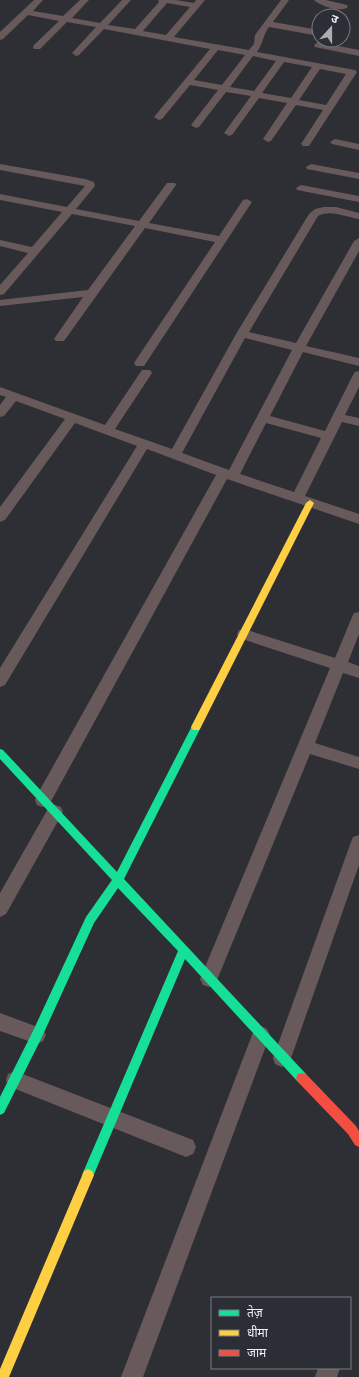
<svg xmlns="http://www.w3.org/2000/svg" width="359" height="1377" viewBox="0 0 359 1377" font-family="'PT Sans Narrow','Noto Sans Devanagari',sans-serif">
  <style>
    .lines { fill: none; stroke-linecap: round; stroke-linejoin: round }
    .street { fill: #68595a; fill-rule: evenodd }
    .fast { fill: #16e098; fill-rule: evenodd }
    .slow { fill: #ffcf43; fill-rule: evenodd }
    .jam { fill: #f24e42; fill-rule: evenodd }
  </style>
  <rect width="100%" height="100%" fill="#2e2f34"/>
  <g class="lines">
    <g class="street">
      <path d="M34,0h9l-10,11 30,5 17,-16h9l-17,18 28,5 22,-23h9l-23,25 27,4 24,-27 -1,-2h18l18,3 2,-3h9l-31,37 75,13 5,-6 1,-9 26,-35h8l-16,22 46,8v6l-50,-9c-6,8 -6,17 -12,25l98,18 2,2 -48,74h-6l-2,-2 22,-34 -27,-5 -25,36 -3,1 -5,-3 24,-36 -28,-5 -27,37 -3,1 -5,-3 27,-37 -25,-4 -27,35 -3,1 -5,-3 27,-35 -28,-5 -28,34 -3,1 -5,-3 56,-68 -106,-20 -25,26 -3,1 -4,-3 24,-26 -29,-5 -27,27h-6l-1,-2 1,-2 25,-24 -31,-6 -25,24 -3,1v-8zM167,3l23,4 -24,28 -23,-4zM218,50l27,5 -23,30 -28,-5zM253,56l23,5 -22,30 -24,-4zM284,62l28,5 -21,31 -29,-5zM320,69l26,5 -20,31 -27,-5z"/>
      <path d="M314,0h12l21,5 1,2c-7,6 -28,-1 -34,-7z"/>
      <polygon points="318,42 359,50 359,56 315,47 314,45"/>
      <polygon points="335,139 359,144 359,150 332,144 330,142"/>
      <polygon points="0,164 85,179 94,182 95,186 76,209 139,221 167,183 175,183 176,185 149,223 219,236 243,200 247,199 252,202 144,366 136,366 134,363 215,242 145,228 64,341 56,341 54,339 83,297 0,306 0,300 88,290 135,226 72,214 4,294 0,295 0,285 28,253 0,246 0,240 32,247 62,212 0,200 0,194 67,207 85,186 0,170"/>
      <polygon points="311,164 359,173 359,179 307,169 306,167"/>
      <polygon points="301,185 359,196 359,202 297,190 296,188"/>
      <path d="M324,207h12l23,6v6c-13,-2 -29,-10 -41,-3l-69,116 47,11 58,-102 5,-3v13l-53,95 53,12v8l-56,-14 -33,64 55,15 28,-56 2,-3 4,-1v16l-14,28 14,3v8l-17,-4 -37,74 54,18v10l-132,-45 -178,326 -6,2 -6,-2 -2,-5 2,-5 179,-320 -69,-26 -142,236 -5,2v-19l137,-222 -62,-23 -70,97 -5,2v-15l65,-88 -49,-18 -12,15 -4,1v-12l6,-8 -6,-2v-8l105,38 37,-55h8l2,3 -37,56 57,20 64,-115 73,-120 6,-5zM245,338l47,12 -63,120 -47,-17zM266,423l55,15 -27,54 -54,-18z"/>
      <polygon points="359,612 359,634 348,662 359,666 359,678 343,673 315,743 359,757 359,769 310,754 215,985 209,987 203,985 200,979 330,668 239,638 237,634 239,630 244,629 335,658 352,617 354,613"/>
      <polygon points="55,805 61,807 63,812 6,914 0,917 0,893 49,807"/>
      <polygon points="359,835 359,865 291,1058 289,1064 282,1067 275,1064 273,1058 351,842 353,837"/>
      <polygon points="0,1013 43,1029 46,1035 43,1041 37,1044 0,1031"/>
      <polygon points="261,1026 267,1029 270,1035 143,1377 121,1377 252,1035 255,1029"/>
      <polygon points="15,1071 193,1140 196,1147 193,1154 186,1157 8,1086 6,1080 8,1074"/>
      <polygon points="318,1368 340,1368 337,1377 315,1377"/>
    </g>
    <polygon class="fast" points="196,723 199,724 201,727 124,879 306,1074 308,1078 306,1082 302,1083 298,1082 185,959 92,1179 88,1181 84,1179 82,1175 178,951 118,888 94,923 41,1039 4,1113 0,1115 0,1097 33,1031 86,917 112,880 0,759 0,749 3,750 117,872 193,724"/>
    <g class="slow">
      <polygon points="310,500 314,503 201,727 199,730 193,730 191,727 306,503"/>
      <polygon points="88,1169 92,1171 94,1175 9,1377 0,1377 0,1369 84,1171"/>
    </g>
    <polygon class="jam" points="302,1073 306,1074 356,1126 359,1131 359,1147 355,1145 348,1134 298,1082 296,1078 298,1074"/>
  </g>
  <rect x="211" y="1297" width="140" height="72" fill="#2c2e36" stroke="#7a7c83"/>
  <rect x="219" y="1310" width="20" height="6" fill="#16e098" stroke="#7a7c83"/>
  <text x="247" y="1317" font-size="12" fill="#f0f2f7">तेज़</text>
  <rect x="219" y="1330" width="20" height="6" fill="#ffcf43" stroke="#7a7c83"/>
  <text x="247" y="1337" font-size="12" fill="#f0f2f7">धीमा</text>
  <rect x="219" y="1350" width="20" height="6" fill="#f24e42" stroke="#7a7c83"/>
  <text x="247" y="1357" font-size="12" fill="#f0f2f7">जाम</text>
  <g transform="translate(331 28) rotate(21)"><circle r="19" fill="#2c2e36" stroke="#7a7c83"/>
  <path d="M0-3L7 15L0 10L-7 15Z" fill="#acaeb3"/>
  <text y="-6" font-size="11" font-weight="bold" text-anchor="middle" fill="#f0f2f7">उ</text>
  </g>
</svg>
